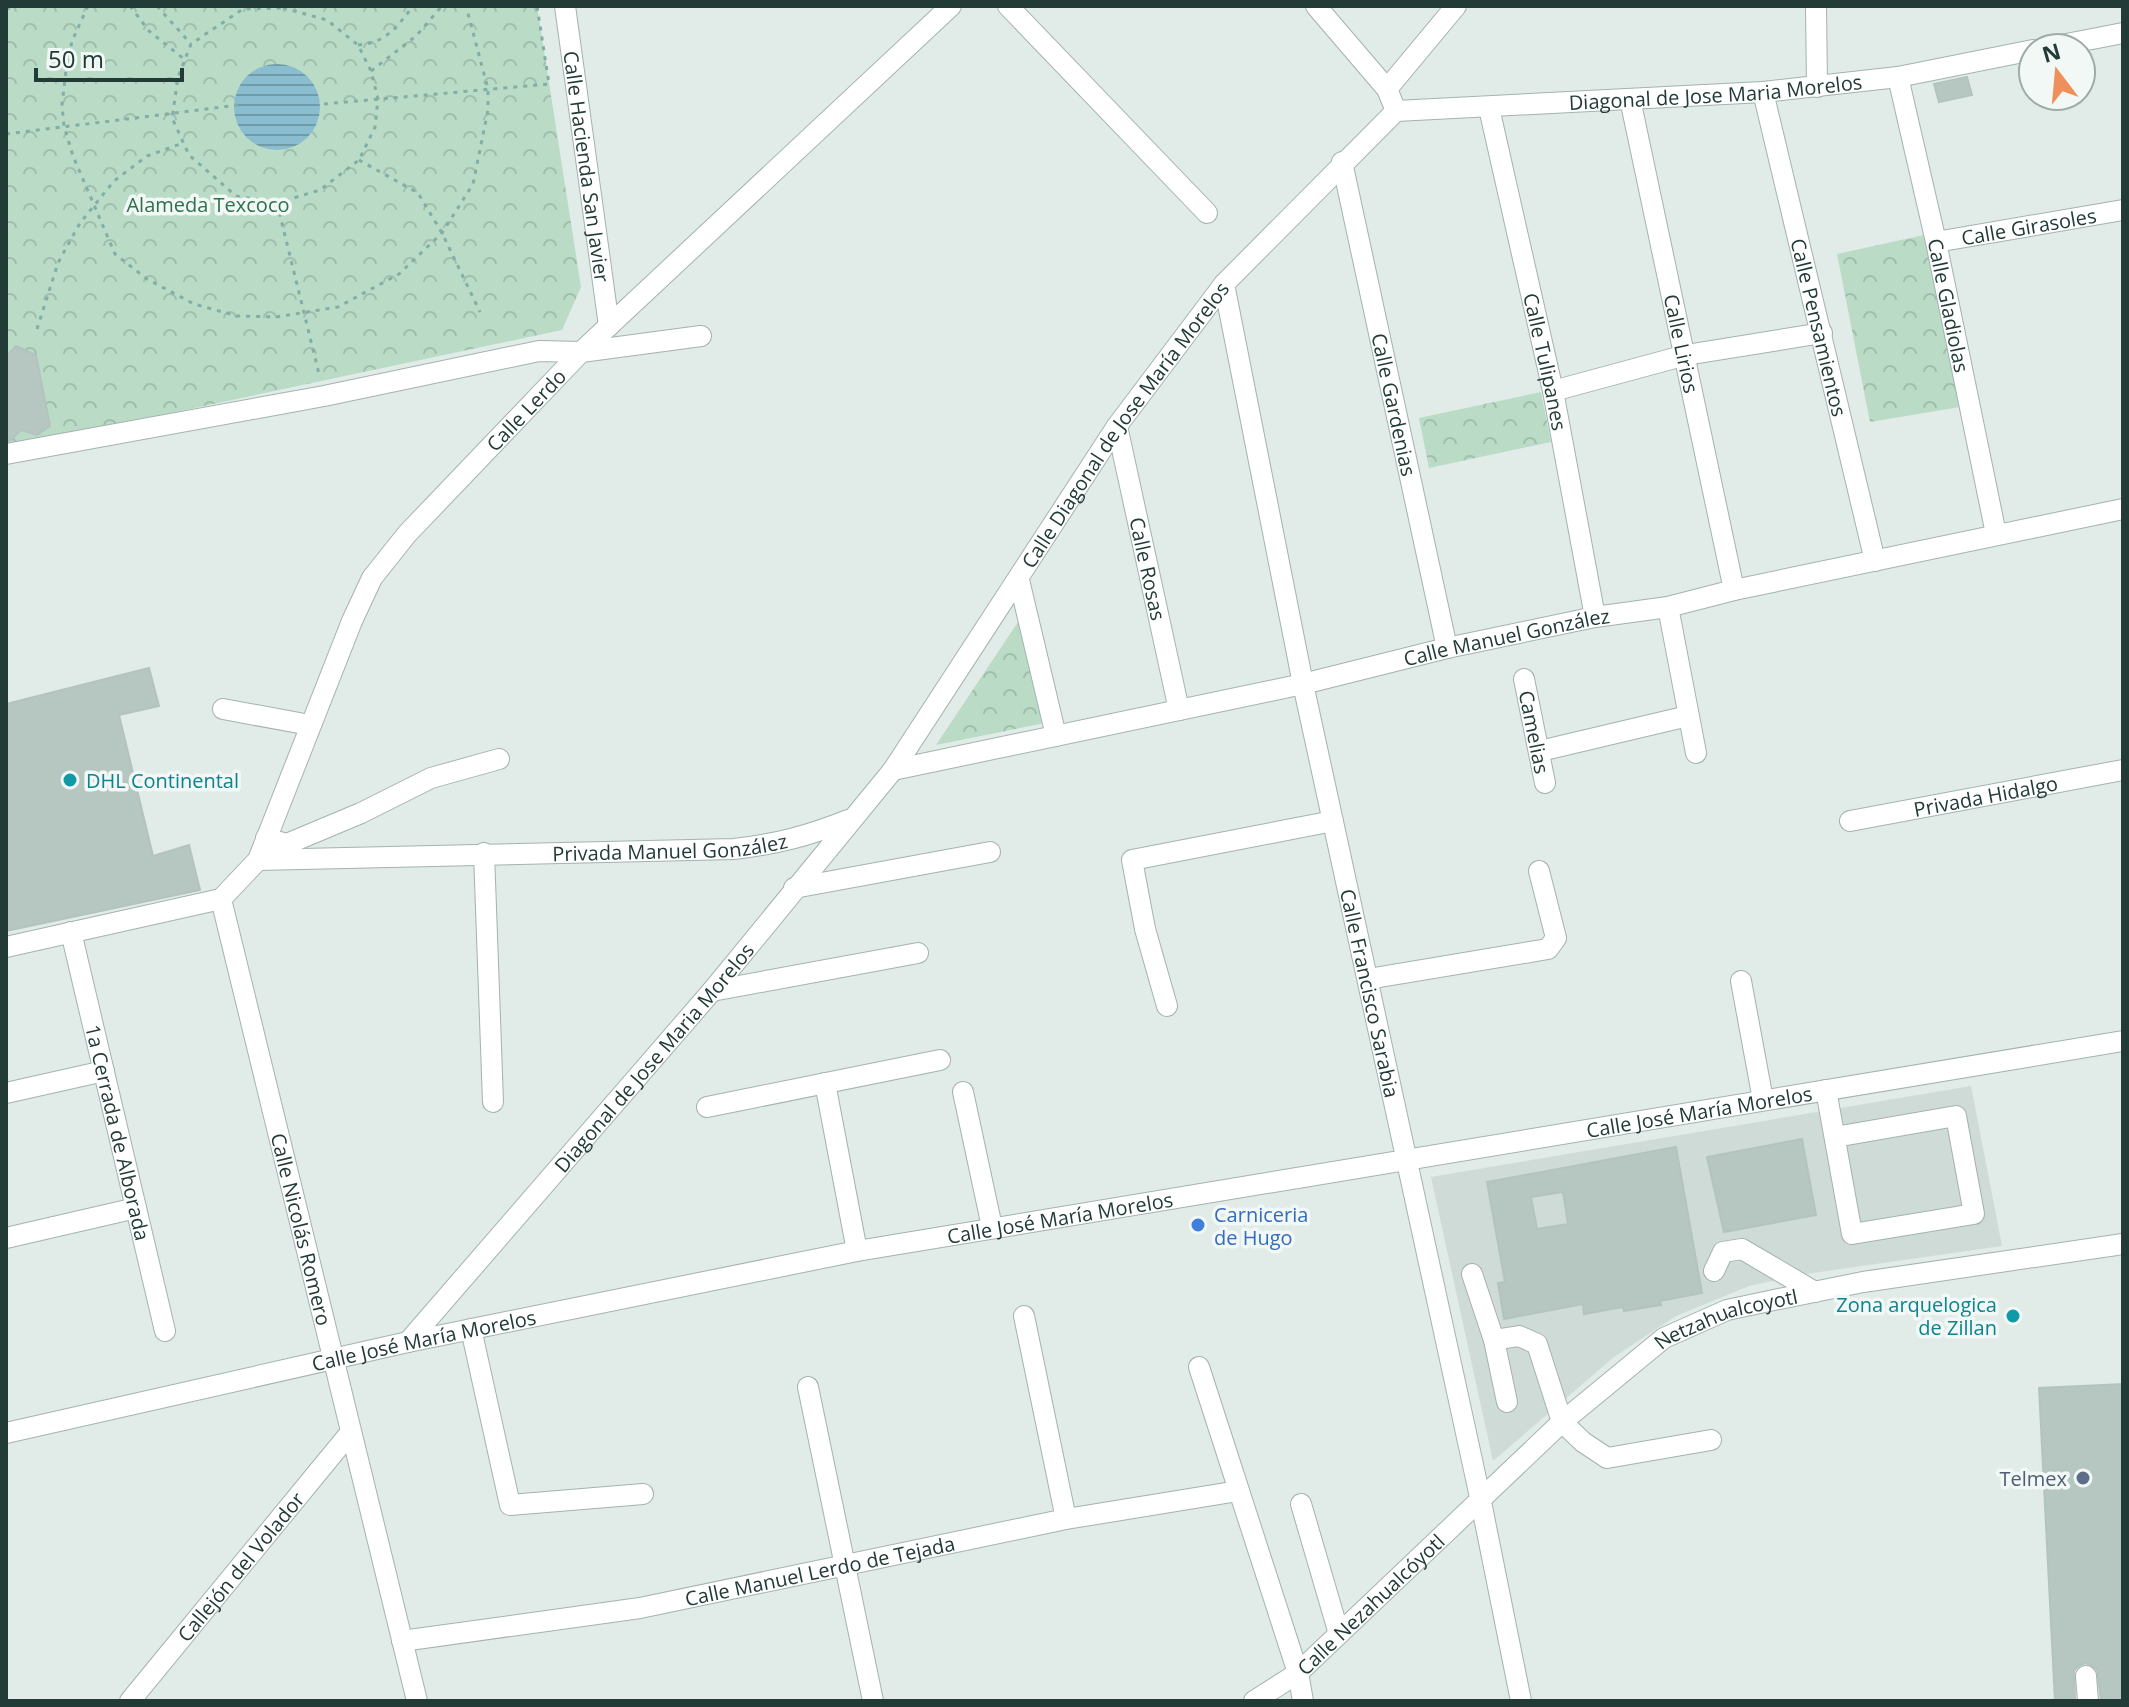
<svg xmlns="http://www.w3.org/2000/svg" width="2129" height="1707" viewBox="0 0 2129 1707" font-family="'Open Sans',sans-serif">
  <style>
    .built { fill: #cfdbd7 }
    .park { fill: url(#park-crowns) }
    .water { fill: url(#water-rules) }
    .building { fill: #b6c6c1; stroke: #b3c4bf; stroke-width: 2; fill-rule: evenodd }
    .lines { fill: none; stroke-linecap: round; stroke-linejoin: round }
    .minor-casing { stroke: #a4b3af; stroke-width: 22 }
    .path { stroke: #82aea5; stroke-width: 3; stroke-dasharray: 4 6; stroke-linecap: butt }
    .minor { stroke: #fff; stroke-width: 20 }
    .culture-dot { fill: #0f9aa8; stroke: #f1f8f5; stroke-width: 3 }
    .shop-dot { fill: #3f7fe0; stroke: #f1f8f5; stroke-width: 3 }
    .service-dot { fill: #5c6f8a; stroke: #f1f8f5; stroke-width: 3 }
    .labels { text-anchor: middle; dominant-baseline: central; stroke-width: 7; stroke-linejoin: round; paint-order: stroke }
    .street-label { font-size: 20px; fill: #223b37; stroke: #f1f8f5 }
    .park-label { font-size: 20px; fill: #2d714e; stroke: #f1f8f5 }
    .culture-label { font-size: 20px; fill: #0d838f; stroke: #f1f8f5; text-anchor: start }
    .shop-label { font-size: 20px; fill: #366cbe; stroke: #f1f8f5; text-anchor: start }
    .service-label { font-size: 20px; fill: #4e5e75; stroke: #f1f8f5; text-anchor: end }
  </style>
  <defs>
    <pattern id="park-crowns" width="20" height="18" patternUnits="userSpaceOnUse" patternTransform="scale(2)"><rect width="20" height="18" fill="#badcc7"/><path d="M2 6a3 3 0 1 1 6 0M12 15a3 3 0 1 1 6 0" fill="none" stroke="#a0beac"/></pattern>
    <pattern id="water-rules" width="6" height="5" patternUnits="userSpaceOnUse" patternTransform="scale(2)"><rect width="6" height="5" fill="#89bdcf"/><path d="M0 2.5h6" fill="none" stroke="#709ba9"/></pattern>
  </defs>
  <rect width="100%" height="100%" fill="#e1ebe7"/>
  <polygon class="built" points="1971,1086 2002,1246 1806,1274 1749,1286 1676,1316 1614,1357 1493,1461 1431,1177"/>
  <g class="park">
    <polygon points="6,6 537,6 581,287 562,330 15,446 6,443"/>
    <polygon points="1924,235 1960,407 1870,422 1837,254"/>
    <polygon points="1541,392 1551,442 1429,468 1419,418"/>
    <polygon points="1020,619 1045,723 936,745"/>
  </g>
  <circle class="water" cx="277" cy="107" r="43"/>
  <g class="building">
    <polygon points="1967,77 1972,95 1939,102 1934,84"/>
    <polygon points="16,346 36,355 50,426 37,435 21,430 11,440 6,441 6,357"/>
    <polygon points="149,668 159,706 119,715 153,856 189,845 200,890 6,931 6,704"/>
    <polygon points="1802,1139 1816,1215 1724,1232 1707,1157"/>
    <path d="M1676,1147l26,146 -42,8 1,4 -37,6 -1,-4 -39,7 -1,-10 -79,15 -6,-36 7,-1 -18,-100zM1563,1192l5,32 -31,5 -6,-32z"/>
    <polygon points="2123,1384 2123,1701 2101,1701 2097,1669 2086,1663 2078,1666 2074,1671 2075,1701 2055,1701 2039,1388"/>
  </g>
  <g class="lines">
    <defs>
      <g id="minor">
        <path id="s1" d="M565,6l44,320"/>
        <polyline points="1008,6 1207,213"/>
        <polyline points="1316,6 1387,89 1396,111"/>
        <polyline points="1816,6 1817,87"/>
        <polyline points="2046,48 2123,33"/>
        <path id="s2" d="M1898,77l38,165 60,292"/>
        <polyline points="1387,89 1456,6"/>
        <path id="s3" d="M1763,92l112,469"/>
        <path id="s4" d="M1630,99l104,491"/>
        <path id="s5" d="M1489,108l64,283 42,226"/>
        <path id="s6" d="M1396,111l367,-19 135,-15 135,-27"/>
        <path id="s7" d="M1342,162l105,486"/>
        <path id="s8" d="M1936,242l187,-32"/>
        <path id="s9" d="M1224,284l79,400 177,813 41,204"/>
        <polyline points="1553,391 1686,355 1822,333"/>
        <path id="s10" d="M1117,426l62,284"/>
        <polyline points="6,454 324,396 539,351 581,352 701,336"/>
        <polyline points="1019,580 1056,736"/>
        <polyline points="1668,607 1696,753"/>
        <path id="s11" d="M1524,679l21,104"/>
        <polyline points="223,709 310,725"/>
        <polyline points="1540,751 1688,716"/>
        <path id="s12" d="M893,770l410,-86 144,-36 148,-31 73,-10 66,-17 389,-81"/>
        <path id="s13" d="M1850,821l273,-51"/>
        <polyline points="266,838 287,844 361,813 431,778 499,759"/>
        <polyline points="484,853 493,1102"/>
        <path id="s14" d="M258,860l476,-11c43,-5 74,-13 114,-29"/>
        <polyline points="794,888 990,852"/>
        <path id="s15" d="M221,899l37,-39 94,-239 20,-43 35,-44 174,-182 370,-346"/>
        <path id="s16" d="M221,899l196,802"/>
        <path id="s17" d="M71,932l94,399"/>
        <polyline points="6,947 221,899"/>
        <polyline points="1368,979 1548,949 1556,938 1539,871"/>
        <polyline points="1741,981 1763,1100"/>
        <polyline points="712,991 918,953"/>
        <polyline points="1167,1006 1145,929 1132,860 1333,821"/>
        <polyline points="825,1083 857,1251"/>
        <polyline points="1826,1090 1852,1234 1974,1214 1956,1116 1835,1137"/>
        <polyline points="963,1092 992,1227"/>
        <polyline points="6,1093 104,1071"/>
        <polyline points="707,1107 940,1060"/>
        <polyline points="6,1238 136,1208"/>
        <polyline points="1714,1271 1723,1252 1742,1249 1815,1292"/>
        <polyline points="1472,1274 1494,1340 1519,1336 1537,1344 1562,1422 1583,1442 1607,1458 1711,1440"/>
        <polyline points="1024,1316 1066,1519"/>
        <polyline points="471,1329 510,1505 643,1494"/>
        <polyline points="1494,1340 1507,1402"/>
        <path id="s18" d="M408,1342l304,-351 181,-221 224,-344 107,-142 172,-173"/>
        <polyline points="1199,1367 1298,1673 1303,1701"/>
        <polyline points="808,1387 873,1701"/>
        <path id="s19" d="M6,1433l402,-91 449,-91 1266,-210"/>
        <polyline points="1301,1504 1339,1634"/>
        <path id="s20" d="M402,1641l238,-33 426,-89 172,-28"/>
        <polyline points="2086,1676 2088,1701"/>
        <path id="s21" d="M130,1701l220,-268"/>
        <path id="s22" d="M1254,1701l44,-28 264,-251 102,-84 63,-28 47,-10 89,-18 260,-38"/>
      </g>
    </defs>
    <use href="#minor" class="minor-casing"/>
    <g class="path">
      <polyline points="88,6 72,41 66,70 62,105 64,126 73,156 115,254 147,279 194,304 237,316 276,317 338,307 399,274 442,233 473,184 488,110 488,89 466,6"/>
      <polyline points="130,6 149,31 184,59"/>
      <polyline points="157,6 191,44"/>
      <polygon points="283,8 327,20 358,45 371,71 378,99 375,127 359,160 320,190 277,203 236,196 189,155 173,120 173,112 178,77 191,44 243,9"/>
      <polyline points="6,9 19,6"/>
      <path d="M358,45c28,-2 39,-18 55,-39"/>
      <polyline points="371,71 416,36 442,6"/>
      <polyline points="324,104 549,84 537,6"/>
      <polyline points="6,134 239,105"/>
      <polyline points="359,160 418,193 442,233 480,312"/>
      <polyline points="277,203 320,378"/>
      <polyline points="37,329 58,263 80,223 114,181 147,156 183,143"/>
    </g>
    <use href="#minor" class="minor"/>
  </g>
  <g class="culture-dot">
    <circle cx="70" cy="780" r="8"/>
    <circle cx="2013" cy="1316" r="8"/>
  </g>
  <circle class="shop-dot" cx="1198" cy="1225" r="8"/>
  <circle class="service-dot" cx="2083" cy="1478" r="8"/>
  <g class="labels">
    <g class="street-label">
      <text stroke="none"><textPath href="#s6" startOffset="320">Diagonal de Jose Maria Morelos</textPath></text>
      <text stroke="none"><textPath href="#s1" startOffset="162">Calle Hacienda San Javier</textPath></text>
      <text stroke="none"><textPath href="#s8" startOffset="94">Calle Girasoles</textPath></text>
      <text stroke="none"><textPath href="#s2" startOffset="234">Calle Gladiolas</textPath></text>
      <text stroke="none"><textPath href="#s3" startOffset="242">Calle Pensamientos</textPath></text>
      <text stroke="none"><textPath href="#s4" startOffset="250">Calle Lirios</textPath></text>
      <text stroke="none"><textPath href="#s5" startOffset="260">Calle Tulipanes</textPath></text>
      <text stroke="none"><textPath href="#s7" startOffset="248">Calle Gardenias</textPath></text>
      <text stroke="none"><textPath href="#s15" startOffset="586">Calle Lerdo</textPath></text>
      <text stroke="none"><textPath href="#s18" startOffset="1166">Calle Diagonal de Jose María Morelos</textPath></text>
      <text stroke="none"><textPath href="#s10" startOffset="146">Calle Rosas</textPath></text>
      <text stroke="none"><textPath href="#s12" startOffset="628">Calle Manuel González</textPath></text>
      <text stroke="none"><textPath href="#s11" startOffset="54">Camelias</textPath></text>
      <text stroke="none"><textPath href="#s13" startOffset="138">Privada Hidalgo</textPath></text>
      <text stroke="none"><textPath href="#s14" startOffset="412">Privada Manuel González</textPath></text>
      <text stroke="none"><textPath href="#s9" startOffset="724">Calle Francisco Sarabia</textPath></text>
      <text stroke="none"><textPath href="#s18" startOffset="376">Diagonal de Jose Maria Morelos</textPath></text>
      <text stroke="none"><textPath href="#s19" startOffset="1724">Calle José María Morelos</textPath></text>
      <text stroke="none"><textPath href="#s17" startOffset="206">1a Cerrada de Alborada</textPath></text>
      <text stroke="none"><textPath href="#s19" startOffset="1076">Calle José María Morelos</textPath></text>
      <text stroke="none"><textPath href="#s16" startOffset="340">Calle Nicolás Romero</textPath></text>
      <text stroke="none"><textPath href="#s22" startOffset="614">Netzahualcoyotl</textPath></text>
      <text stroke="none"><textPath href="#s19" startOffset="428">Calle José María Morelos</textPath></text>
      <text stroke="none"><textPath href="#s21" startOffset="174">Callejón del Volador</textPath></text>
      <text stroke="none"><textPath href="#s20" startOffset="424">Calle Manuel Lerdo de Tejada</textPath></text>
      <text stroke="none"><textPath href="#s22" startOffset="152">Calle Nezahualcóyotl</textPath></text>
    </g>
    <g class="park-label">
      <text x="208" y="204">Alameda Texcoco</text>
    </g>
    <g class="culture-label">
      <text x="86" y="780">DHL Continental</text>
      <text x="1997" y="1304" text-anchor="end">Zona arquelogica<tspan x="1997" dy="23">de Zillan</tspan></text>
    </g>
    <g class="shop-label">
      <text x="1214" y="1214">Carniceria<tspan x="1214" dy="23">de Hugo</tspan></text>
    </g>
    <g class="service-label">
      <text x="2067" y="1478">Telmex</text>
    </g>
  </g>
  <rect width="2129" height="1707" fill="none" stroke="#223b37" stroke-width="16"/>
  <g transform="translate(2057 72) rotate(344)"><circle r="38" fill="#f1f8f5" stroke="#9eaca9" stroke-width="2"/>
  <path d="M0-6L14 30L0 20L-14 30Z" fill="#ef8f5b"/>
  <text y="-12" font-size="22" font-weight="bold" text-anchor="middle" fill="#223b37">N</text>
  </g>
  <path d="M36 68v12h146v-12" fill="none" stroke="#223b37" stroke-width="4"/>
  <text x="48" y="68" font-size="24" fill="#223b37" stroke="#f1f8f5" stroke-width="6" paint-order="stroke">50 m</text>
</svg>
